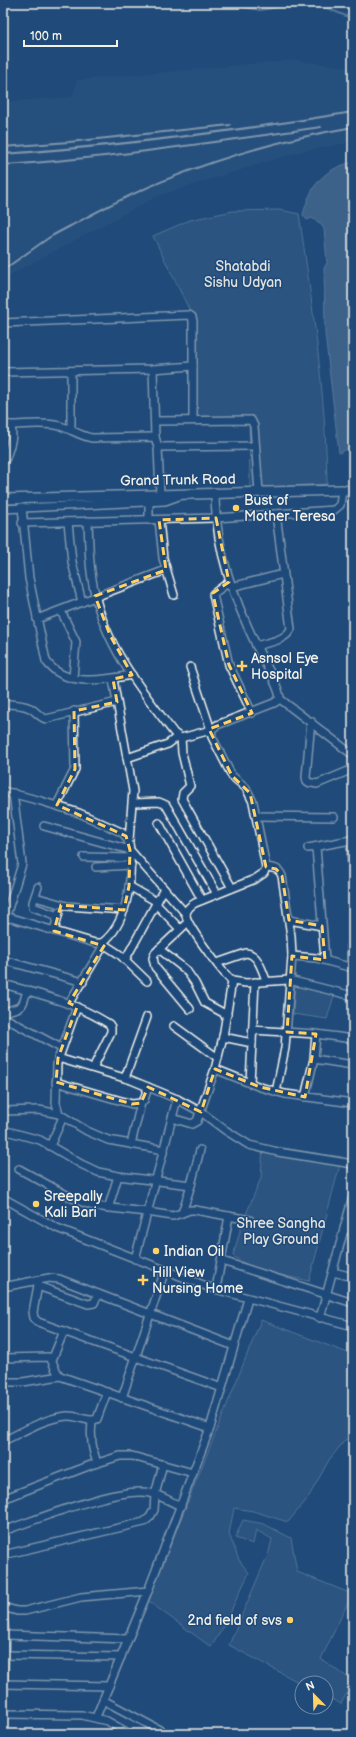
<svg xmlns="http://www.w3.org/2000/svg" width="356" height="1737" viewBox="0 0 356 1737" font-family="'Balsamiq Sans',sans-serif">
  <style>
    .built { fill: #2d5581 }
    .green { fill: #3a5f88; stroke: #97a8b8 }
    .water { fill: #627e9d; stroke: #9cacbb }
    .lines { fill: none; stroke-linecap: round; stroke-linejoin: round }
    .stream { stroke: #9cacbb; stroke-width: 2 }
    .minor-casing { stroke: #f4f1e8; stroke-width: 10 }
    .major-casing { stroke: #f4f1e8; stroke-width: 12 }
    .minor { stroke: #1f4a7a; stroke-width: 7 }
    .major { stroke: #1f4a7a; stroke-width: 9 }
    .rail { stroke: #f4f1e8; stroke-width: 2 }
    .marked { fill: none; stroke: #ffd166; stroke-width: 3; stroke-dasharray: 8 5; stroke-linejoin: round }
    .poi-dot { fill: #ffd166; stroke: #1f4a7a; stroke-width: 1.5 }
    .labels { text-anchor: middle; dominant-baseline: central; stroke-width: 3; stroke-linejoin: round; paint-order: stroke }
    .park-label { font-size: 14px; fill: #e1e2de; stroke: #1f4a7a }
    .street-label { font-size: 14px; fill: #f4f1e8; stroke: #1f4a7a }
    .poi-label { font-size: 14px; fill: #f4f1e8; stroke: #1f4a7a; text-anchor: start }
  </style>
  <rect width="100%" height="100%" fill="#1f4a7a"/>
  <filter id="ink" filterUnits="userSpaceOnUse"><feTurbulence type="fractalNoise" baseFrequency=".025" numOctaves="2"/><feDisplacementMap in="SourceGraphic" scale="8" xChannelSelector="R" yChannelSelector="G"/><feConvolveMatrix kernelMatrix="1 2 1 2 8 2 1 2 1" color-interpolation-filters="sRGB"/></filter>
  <g filter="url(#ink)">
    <polygon class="built" points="295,60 353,68 353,142 299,152 158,196 12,274 3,283 3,102 72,97 77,80"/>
    <g class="green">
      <path d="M280,210l19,4c13,89 27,180 28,270l-77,4 -1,-71 -51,2 -8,-108 -37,-75 37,-16 43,-9z"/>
      <polygon points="295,983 335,992 327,1019 293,1014"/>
      <path d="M263,1145l79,12 -33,124c-25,-6 -56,-9 -76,-25l9,-32 19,-46z"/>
      <polygon points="261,1320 353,1355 353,1442 346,1439 329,1460 308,1498 288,1522 253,1511 234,1508 229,1534 239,1560 249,1573 233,1606 229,1618 211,1647 148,1601"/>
      <polygon points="243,1520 264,1524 291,1538 297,1572 352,1594 321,1659 353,1681 341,1704 326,1696 326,1683 302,1684 229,1645 269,1552 272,1539 256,1530 253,1544 235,1538"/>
    </g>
    <path class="water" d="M353,162v284l-14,7 -14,-119 -1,-66 3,-5 -3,-34 -4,-6 -8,-5 -5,2 -4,-5c7,-29 20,-46 50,-53z"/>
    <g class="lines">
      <g class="stream">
        <polyline points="221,3 260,10 303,3"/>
        <polyline points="315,3 353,19"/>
      </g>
      <defs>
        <g id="minor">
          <polyline points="3,323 189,315 192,317 193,321 193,420"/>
          <polyline points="153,369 155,437"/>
          <polyline points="71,371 71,430"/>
          <polyline points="3,372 153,369 193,366"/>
          <polyline points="155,421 251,420 254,426 259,492"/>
          <path d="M3,423l7,2c5,10 -1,23 -4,33"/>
          <path d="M10,425c15,0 34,-3 50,1 11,3 20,10 32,12l63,-1 3,10 2,47"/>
          <polyline points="158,447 255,446"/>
          <path d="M215,492c0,56 18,105 42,155 5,12 23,40 23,52l-6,4 -57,22 -6,5 1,7 20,39 14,12 7,14 13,65 -2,6 -9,6 -60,24c-5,3 -9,6 -9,12 1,11 36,57 46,66l14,2 43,-3 64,16"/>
          <polyline points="149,501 149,520"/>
          <path d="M22,507l7,71 17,83c19,27 59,19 86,14"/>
          <polyline points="4,508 4,620"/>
          <polyline points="3,509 165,501 179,496"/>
          <polyline points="159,520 163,558 174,595"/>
          <path d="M88,521c1,24 1,49 7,73 11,53 47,97 79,139l7,5 30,-8 -21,-63"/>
          <polyline points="68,522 72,562 82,602"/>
          <polyline points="22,523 216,518 334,510 340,505 342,490"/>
          <polyline points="229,582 213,594 214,599 229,665 252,713"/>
          <polyline points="231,587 283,574"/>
          <polyline points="61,611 76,642 73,678"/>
          <polyline points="37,619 166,570"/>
          <path d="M256,646c12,-4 29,-5 35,-17l-15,-115"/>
          <polyline points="113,679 133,791 129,840"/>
          <polyline points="280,699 353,755"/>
          <path d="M3,704c8,0 19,0 27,4 6,3 9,9 16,11l71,-17"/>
          <polyline points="311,721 306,777 307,782 317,784 353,769"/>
          <polyline points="181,738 182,753 190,786 183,793 182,799 232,888"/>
          <polyline points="127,758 168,744 177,737"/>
          <path d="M3,791l38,10 38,12 42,19c9,6 9,15 9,25 2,28 -4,68 -28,86h-7l-84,-25 -6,1 -2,4"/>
          <polyline points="133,803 159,802 166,805 217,894"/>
          <polyline points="57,805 75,769 74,711"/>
          <polyline points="256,816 334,817"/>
          <polyline points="159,823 202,900"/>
          <polyline points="44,826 130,850 186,914"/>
          <polyline points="316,847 325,960"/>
          <polyline points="308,848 351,840 353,904"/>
          <polyline points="84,857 130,858"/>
          <polyline points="96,867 131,865"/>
          <path d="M266,867c8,1 13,1 16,9l9,60 1,20 -7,92 -9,44"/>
          <polyline points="129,886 157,902"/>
          <polyline points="38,887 33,902 33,907 58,916"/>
          <polyline points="35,897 67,906 124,910"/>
          <polyline points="156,904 180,929"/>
          <polyline points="5,919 22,864 13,793"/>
          <polyline points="289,920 322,926"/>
          <polyline points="188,922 155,953 153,958 155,967 190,1009"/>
          <polyline points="54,931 59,912"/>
          <polyline points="102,943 119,954 147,981"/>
          <polyline points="159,949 186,970 195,983 205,1003 227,1015"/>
          <polyline points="292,956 316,958 353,968"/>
          <polyline points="3,960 83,982"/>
          <polyline points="125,960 164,889"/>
          <path d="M217,963l29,-10c12,1 16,17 20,27"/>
          <polyline points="351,968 351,946 353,942"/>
          <path d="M3,984c37,10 73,19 106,40l2,3v5l-18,36"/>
          <polyline points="69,1003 104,945"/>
          <polyline points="77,1007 57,1063 56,1103 59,1114 87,1131 108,1140 164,1150"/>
          <path d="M3,1013c18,-9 18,1 24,-23"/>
          <polyline points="3,1017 61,1048"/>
          <polyline points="174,1026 218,1058"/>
          <polyline points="253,1030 316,1034 353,1039"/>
          <polyline points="223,1037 252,1043"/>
          <polyline points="58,1058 131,1080 177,1099 201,1112 225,1130 249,1145 278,1152 353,1164"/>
          <polyline points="314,1059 353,1065"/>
          <polyline points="215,1069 260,1087 285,1094 353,1103"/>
          <polyline points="125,1078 147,1017"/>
          <polyline points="56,1082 132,1104 141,1103 144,1100 148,1087"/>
          <polyline points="250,1083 255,982"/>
          <polyline points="305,1097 314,1059 316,1034"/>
          <polyline points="3,1111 39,1110 59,1114"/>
          <polyline points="172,1118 192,1124 197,1121 215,1069 223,1037 232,981"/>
          <polyline points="3,1130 40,1140 81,1164 98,1172 118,1176 191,1185"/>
          <polyline points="131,1144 141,1103"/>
          <polyline points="50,1146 63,1117"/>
          <polyline points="19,1169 72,1198 93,1206 147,1212 173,1216 190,1210 195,1210 250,1220"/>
          <polyline points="3,1198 57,1228 211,1288 353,1326"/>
          <polyline points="108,1209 118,1176"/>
          <polyline points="182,1213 191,1185 200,1150"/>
          <polyline points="344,1228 353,1231"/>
          <polyline points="135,1259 177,1099"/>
          <polyline points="222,1261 353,1303"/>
          <polyline points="333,1272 353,1277"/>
          <polyline points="39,1280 33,1312 34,1318 38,1322 222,1388"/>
          <polyline points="38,1286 88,1304 94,1303 98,1294"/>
          <polyline points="3,1287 49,1278 59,1279 234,1346"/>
          <polyline points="216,1289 229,1216"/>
          <polyline points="320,1318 353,1196"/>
          <path d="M3,1358l46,-1c5,5 5,13 11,19l150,52"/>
          <polyline points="52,1360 64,1331"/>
          <polyline points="3,1382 23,1382 60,1376"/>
          <polyline points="122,1398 165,1270"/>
          <path d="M92,1421c-2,16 0,27 5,42"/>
          <path d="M3,1441c20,-9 41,-23 64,-25 11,-1 20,7 30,3l10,-27"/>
          <polyline points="3,1499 91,1465 120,1456 132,1456 193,1473"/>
          <path d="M3,1531c33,-11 115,-45 147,-38 10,2 21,9 31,13"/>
          <polyline points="3,1555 144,1522 150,1517 154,1510 155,1495 163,1464"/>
          <polyline points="3,1607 17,1611 25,1611 81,1597 148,1591"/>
          <polyline points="3,1607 5,1635 3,1716"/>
          <polyline points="5,1635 128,1639"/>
          <polyline points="5,1655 121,1657"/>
          <polyline points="3,1684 109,1686"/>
          <polyline points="103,1700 167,1734"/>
          <polyline points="3,1714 82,1715 107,1721 130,1734"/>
          <polyline points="96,1717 148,1591 210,1428 248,1299"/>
        </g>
        <polyline id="major" points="3,499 342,490 353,492"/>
      </defs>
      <use href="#minor" class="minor-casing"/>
      <use href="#major" class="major-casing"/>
      <use href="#minor" class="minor"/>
      <use href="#major" class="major"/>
      <g class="rail">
        <polyline points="3,147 69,142 230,125"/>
        <path d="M3,154c117,-8 234,-23 350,-42"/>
        <path d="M3,165c107,-7 212,-23 318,-38"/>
        <path d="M3,270c16,-11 31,-22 47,-33 12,-7 25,-13 37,-20 83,-45 173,-74 266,-90"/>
      </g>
    </g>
  </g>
  <path d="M0 0H356V1737H0ZM216,518l13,64 -16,11 1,6 15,66 23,48 -43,16 23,47 18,17 16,74 10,2 6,7 7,44 33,6 3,34 -33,-4 -5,76 29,2 -11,63 -45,-10 -45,-18 -14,43 -53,-25 -7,16 -9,1 -76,-22 2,-24 19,-51 -8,-4 35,-57 -50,-15 7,-26 63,5 5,-24 1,-36 -4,-14 -69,-31 18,-36 -1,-58 43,-9 -4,-23 19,-4 -22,-40 -15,-39 71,-26 -7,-50z" fill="#1f4a7a" fill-opacity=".55" fill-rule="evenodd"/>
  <path class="marked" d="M216,518l13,64 -16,11 1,6 15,66 23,48 -43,16 23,47 18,17 16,74 10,2 6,7 7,44 33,6 3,34 -33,-4 -5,76 29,2 -11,63 -45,-10 -45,-18 -14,43 -53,-25 -7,16 -9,1 -76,-22 2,-24 19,-51 -8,-4 35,-57 -50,-15 7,-26 63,5 5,-24 1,-36 -4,-14 -69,-31 18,-36 -1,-58 43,-9 -4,-23 19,-4 -22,-40 -15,-39 71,-26 -7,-50z"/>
  <g class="poi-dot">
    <circle cx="236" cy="508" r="4"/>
    <path d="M240 660h4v4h4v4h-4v4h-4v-4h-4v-4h4z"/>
    <circle cx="36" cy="1204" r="4"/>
    <circle cx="156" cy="1251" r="4"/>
    <path d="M141 1274h4v4h4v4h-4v4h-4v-4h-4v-4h4z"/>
    <circle cx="290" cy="1620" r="4"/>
  </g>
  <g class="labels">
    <g class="park-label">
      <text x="243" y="266">Shatabdi<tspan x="243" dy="16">Sishu Udyan</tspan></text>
      <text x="281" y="1223">Shree Sangha<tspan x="281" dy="16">Play Ground</tspan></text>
    </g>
    <g class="street-label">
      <text transform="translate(178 480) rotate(-1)">Grand Trunk Road</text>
    </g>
    <g class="poi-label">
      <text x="244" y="500">Bust of<tspan x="244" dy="16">Mother Teresa</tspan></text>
      <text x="251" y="658">Asnsol Eye<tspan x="251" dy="16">Hospital</tspan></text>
      <text x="44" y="1196">Sreepally<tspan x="44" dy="16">Kali Bari</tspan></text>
      <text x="164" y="1251">Indian Oil</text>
      <text x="152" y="1272">Hill View<tspan x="152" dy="16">Nursing Home</tspan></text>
      <text x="282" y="1620" text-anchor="end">2nd field of svs</text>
    </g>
  </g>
  <rect width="356" height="1737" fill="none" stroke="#1f4a7a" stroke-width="16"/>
  <rect x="8" y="8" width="340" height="1721" fill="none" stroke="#f4f1e8" stroke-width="1.5" filter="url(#ink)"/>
  <g transform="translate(314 1695) rotate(337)"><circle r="19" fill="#1f4a7a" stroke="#748da6"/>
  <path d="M0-3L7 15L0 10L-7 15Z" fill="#ffd166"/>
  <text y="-6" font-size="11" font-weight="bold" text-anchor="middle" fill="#f4f1e8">N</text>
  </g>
  <path d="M24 40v6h93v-6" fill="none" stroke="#f4f1e8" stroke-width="2"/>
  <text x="30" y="40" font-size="12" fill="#f4f1e8" stroke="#1f4a7a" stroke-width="3" paint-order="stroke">100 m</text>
</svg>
